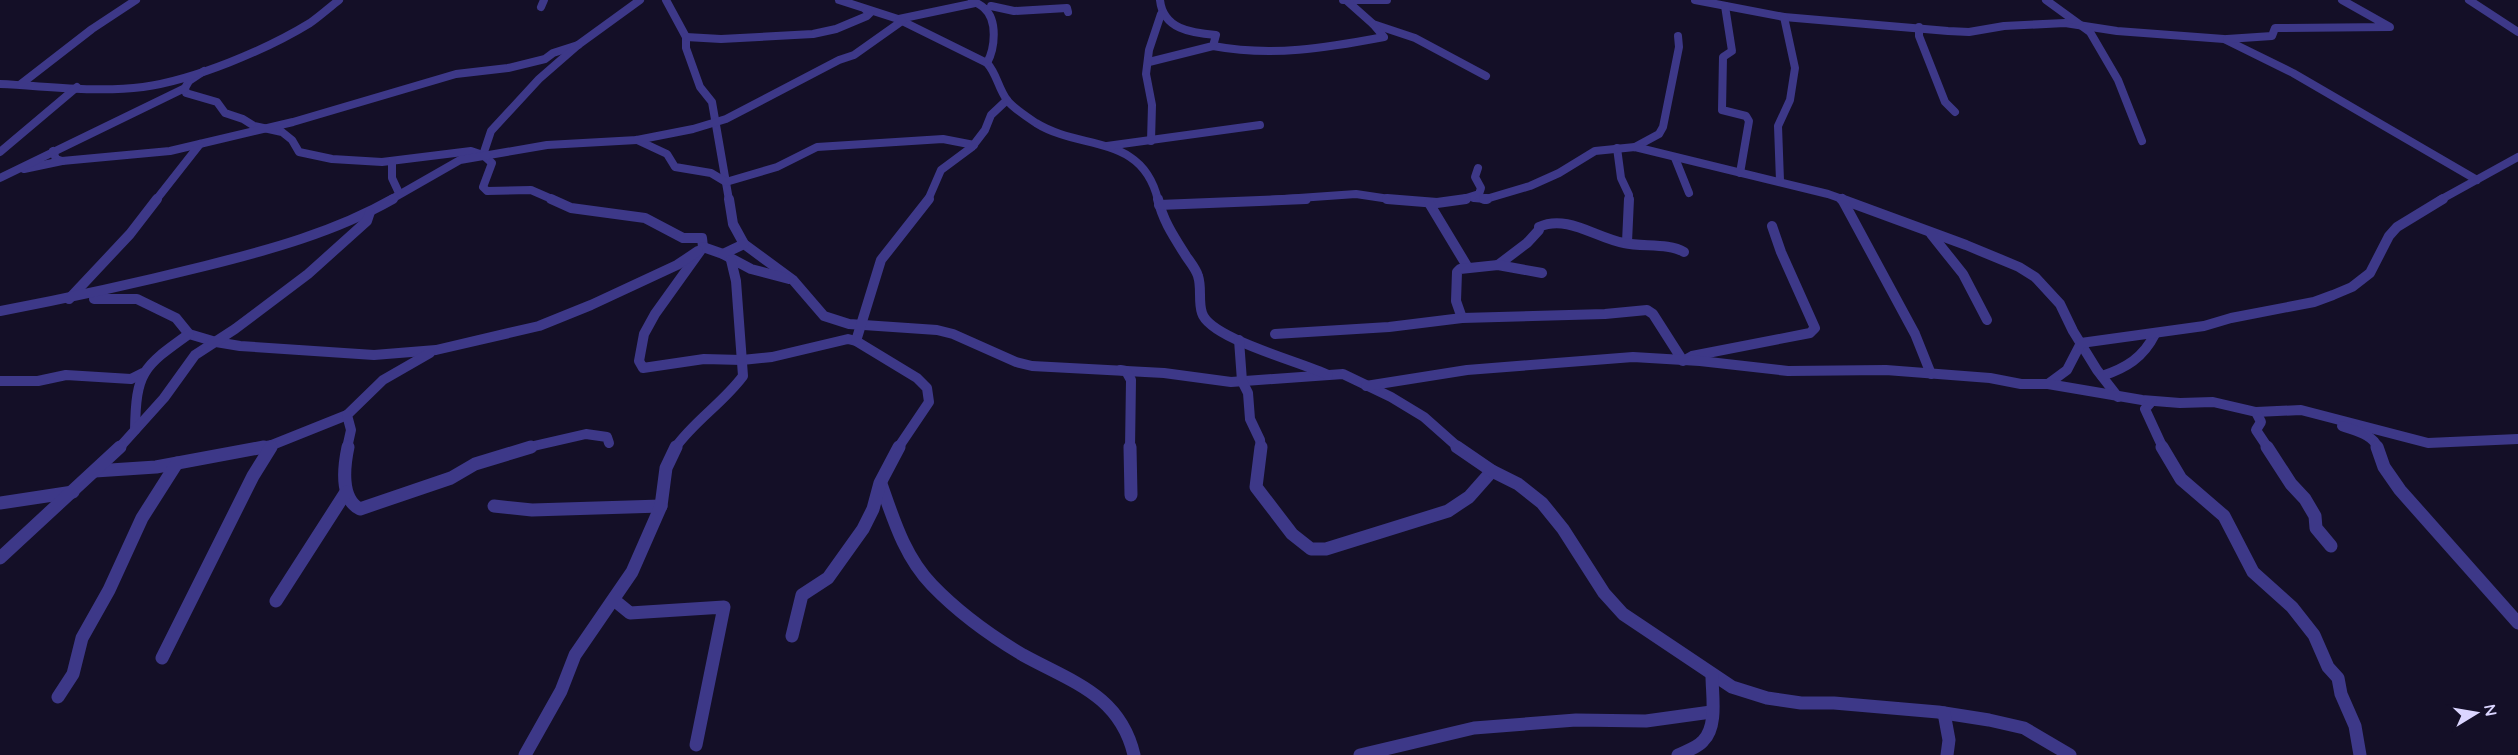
<svg xmlns="http://www.w3.org/2000/svg" width="2518" height="755" viewBox="0 0 2518 755" font-family="Quicksand,sans-serif">
  <style>
    .lines { fill: none; stroke-linecap: round; stroke-linejoin: round }
    .street-far2 { stroke: #3d3888; stroke-width: 8 }
    .street-far1 { stroke: #3d3888; stroke-width: 10 }
    .street { stroke: #3d3888; stroke-width: 13 }
  </style>
  <rect width="100%" height="100%" fill="#140f27"/>
  <g class="lines">
    <g class="street-far2">
      <polyline points="666,0 686,37 686,48 700,87 712,102 729,200"/>
      <path d="M839,0l59,19 89,44c10,11 11,25 20,37 6,8 20,17 29,23 45,28 106,10 122,77"/>
      <path d="M972,0c4,3 9,5 12,8 14,12 11,40 3,55"/>
      <polyline points="1343,0 1387,0"/>
      <polyline points="1346,0 1373,24 1415,38 1486,76"/>
      <polyline points="1695,0 1784,17 1948,31 1969,32 2004,26 2065,23 2117,31 2224,39 2293,73 2477,180"/>
      <polyline points="2046,0 2090,32 2118,80 2142,141"/>
      <polyline points="2469,0 2518,32"/>
      <polyline points="991,6 1014,11 1067,8 1068,12"/>
      <polyline points="1725,6 1732,51 1723,57 1722,110 1746,116 1749,121 1740,173"/>
      <polyline points="541,7 544,0"/>
      <polyline points="899,19 975,3"/>
      <polyline points="1919,27 1919,36 1945,102 1955,112"/>
      <polyline points="686,37 721,39 813,34 836,29 867,16 870,13 866,10"/>
      <polyline points="2227,39 2272,36 2275,28 2390,27 2342,0"/>
      <path d="M1213,46c59,11 113,2 171,-9l-11,-13"/>
      <path d="M1149,62l64,-16 3,-11c-25,-2 -53,-6 -56,-35"/>
      <polyline points="204,71 189,81 185,88 186,93 217,102 225,113 243,119 254,126 282,132 292,140 299,152 332,159 382,162 471,151 483,155 492,163 483,187 487,191 531,190 554,200"/>
      <path d="M0,84c47,2 96,9 143,3 51,-7 123,-37 167,-64 10,-7 20,-16 29,-23"/>
      <polyline points="21,84 92,29 136,0"/>
      <polyline points="637,140 667,154 675,167 711,173 726,182 777,167 817,147 943,139 974,145"/>
      <polyline points="1151,141 1152,105 1146,74 1149,50 1161,14"/>
      <polyline points="1107,146 1260,125"/>
      <polyline points="1635,147 1659,134 1663,127 1679,47 1678,36"/>
      <polyline points="1617,148 1621,178 1629,195 1629,200"/>
      <polyline points="53,151 56,159 62,161 170,151 293,122 456,74 508,68 545,59 553,53 578,45"/>
      <polyline points="0,152 77,87"/>
      <polyline points="483,155 491,131 539,79 578,45 640,0"/>
      <polyline points="1675,158 1689,193"/>
      <polyline points="392,161 392,178 399,193"/>
      <polyline points="24,169 62,161"/>
      <polyline points="0,178 185,88"/>
      <polyline points="1780,181 1778,126 1790,100 1795,68 1784,17"/>
      <polyline points="1474,198 1486,199 1530,186 1559,173 1595,151 1635,147 1828,194 1845,200"/>
      <polyline points="1842,198 1843,200"/>
      <polyline points="156,200 200,144"/>
      <polyline points="390,200 460,160 547,145 637,140 693,129 726,119 839,60 854,55 902,21"/>
      <polyline points="928,200 941,170 972,147 985,130 991,115 1007,100"/>
      <polyline points="1270,200 1356,194 1396,200"/>
      <polyline points="1460,200 1479,194 1481,188 1475,177 1478,168"/>
      <polyline points="2440,200 2518,157"/>
    </g>
    <g class="street-far1">
      <polyline points="551,199 571,208 645,218 683,238 702,238 703,247 655,314 644,334 639,361 643,368 704,359 742,360 772,357 848,339 856,341 917,378 927,388 929,402 898,448"/>
      <polyline points="729,199 733,224 744,244 793,280 824,316 849,324 937,330 953,334 1016,362 1032,366 1164,373 1231,382 1343,374 1391,397 1424,417 1459,448"/>
      <path d="M1158,199c5,22 16,38 28,57 4,6 10,13 12,20 4,12 0,25 4,37 8,26 100,49 126,62"/>
      <polyline points="1387,199 1437,203 1466,199"/>
      <polyline points="1484,199 1487,199"/>
      <polyline points="1841,199 1966,245 2019,267 2035,277 2060,304 2073,331 2097,370 2118,397"/>
      <polyline points="1842,199 1915,334 1931,374"/>
      <polyline points="1429,203 1467,266"/>
      <polyline points="1159,205 1306,199"/>
      <polyline points="1931,234 1963,274 1987,320"/>
      <polyline points="1627,242 1629,199"/>
      <polyline points="703,247 723,254 751,269 789,279"/>
      <polyline points="723,254 744,244"/>
      <path d="M1498,265l29,-22 12,-13v-3c28,-13 57,11 85,16 19,4 45,0 60,9"/>
      <polyline points="69,299 130,234 157,199"/>
      <polyline points="94,299 137,299 176,318 189,334 216,342 240,346 374,355 436,350 539,326 591,305 677,265 698,251"/>
      <path d="M0,311c69,-13 137,-28 205,-45 64,-16 130,-34 188,-67"/>
      <polyline points="1462,318 1456,301 1457,272 1460,269 1498,265 1542,273"/>
      <polyline points="1275,334 1389,327 1462,318 1605,314 1647,310 1653,314 1683,361 1692,356 1810,333 1815,328 1781,252 1772,226"/>
      <polyline points="1239,340 1242,381 1248,393 1250,419 1260,440 1261,448"/>
      <polyline points="856,341 881,260 929,199"/>
      <polyline points="1120,370 1126,371 1131,380 1130,448"/>
      <path d="M2102,376c24,-8 41,-18 53,-42"/>
      <polyline points="0,381 38,381 66,375 131,379 143,373"/>
      <polyline points="2048,384 2067,370 2081,343 2204,326 2231,318 2314,302 2333,295 2352,287 2370,273 2389,236 2397,227 2443,199"/>
      <polyline points="1366,386 1467,370 1633,357 1700,361 1788,371 1886,370 1990,378 2021,384 2048,384 2142,400 2180,403 2213,402 2256,412 2301,410 2428,443 2518,439"/>
      <polyline points="2152,401 2145,409 2163,448"/>
      <polyline points="2256,412 2261,422 2256,430 2268,448"/>
      <path d="M2342,426c13,5 31,8 36,22"/>
      <path d="M135,430c1,-59 8,-63 54,-96"/>
      <polyline points="119,448 164,398 195,355 235,329 308,274 367,221 370,212"/>
      <polyline points="256,448 272,445 347,415"/>
      <polyline points="270,448 272,445"/>
      <polyline points="347,448 351,430 347,415 383,380 430,353"/>
      <polyline points="525,448 586,434 607,437 609,443"/>
      <path d="M675,448c19,-27 48,-45 68,-72l-7,-95 -5,-21"/>
    </g>
    <g class="street">
      <path d="M348,447c-4,19 -8,52 12,62l91,-31 24,-14 56,-17"/>
      <polyline points="1130,447 1131,495"/>
      <polyline points="1261,447 1256,487 1292,534 1311,549 1326,549 1448,511 1469,497 1492,471"/>
      <polyline points="1457,447 1492,471 1518,484 1542,503 1563,529 1604,593 1623,614 1732,687 1767,698 1801,703 1834,703 1938,712 1989,720 2024,728 2070,755"/>
      <polyline points="2162,447 2181,479 2224,516 2253,572 2292,607 2314,635 2328,667 2338,678 2341,694 2355,726 2360,755"/>
      <polyline points="2267,447 2291,484 2305,499 2315,516 2316,528 2331,546"/>
      <polyline points="2377,447 2384,467 2400,490 2518,623"/>
      <polyline points="95,471 156,467 264,447"/>
      <path d="M881,484c13,37 24,73 51,101 26,27 59,51 91,70 49,27 97,40 111,100"/>
      <polyline points="0,503 73,492"/>
      <polyline points="494,506 532,510 661,506"/>
      <polyline points="0,558 120,447"/>
      <polyline points="614,600 630,613 724,607 696,745"/>
      <polyline points="276,601 346,492"/>
      <polyline points="792,636 802,595 828,578 863,529 873,509 880,483 899,447"/>
      <polyline points="162,658 253,476 271,447"/>
      <polyline points="58,697 73,674 82,638 109,590 142,518 177,463"/>
      <polyline points="1944,713 1949,740 1947,755"/>
      <polyline points="525,755 561,691 575,655 632,572 661,506 666,468 676,447"/>
      <polyline points="1360,755 1474,728 1576,720 1646,721 1711,712"/>
      <path d="M1678,755c8,-4 19,-7 25,-14 15,-15 9,-46 9,-65"/>
    </g>
  </g>
  <g transform="translate(2476 713) rotate(79)" stroke="#140f27" stroke-width="4.5" paint-order="stroke">
  <path d="M0-4.5L10 22L0 15L-10 22Z" fill="#dbd5ff"/>
  <text y="-9" font-size="16" font-weight="bold" text-anchor="middle" fill="#dbd5ff">N</text>
  </g>
</svg>
